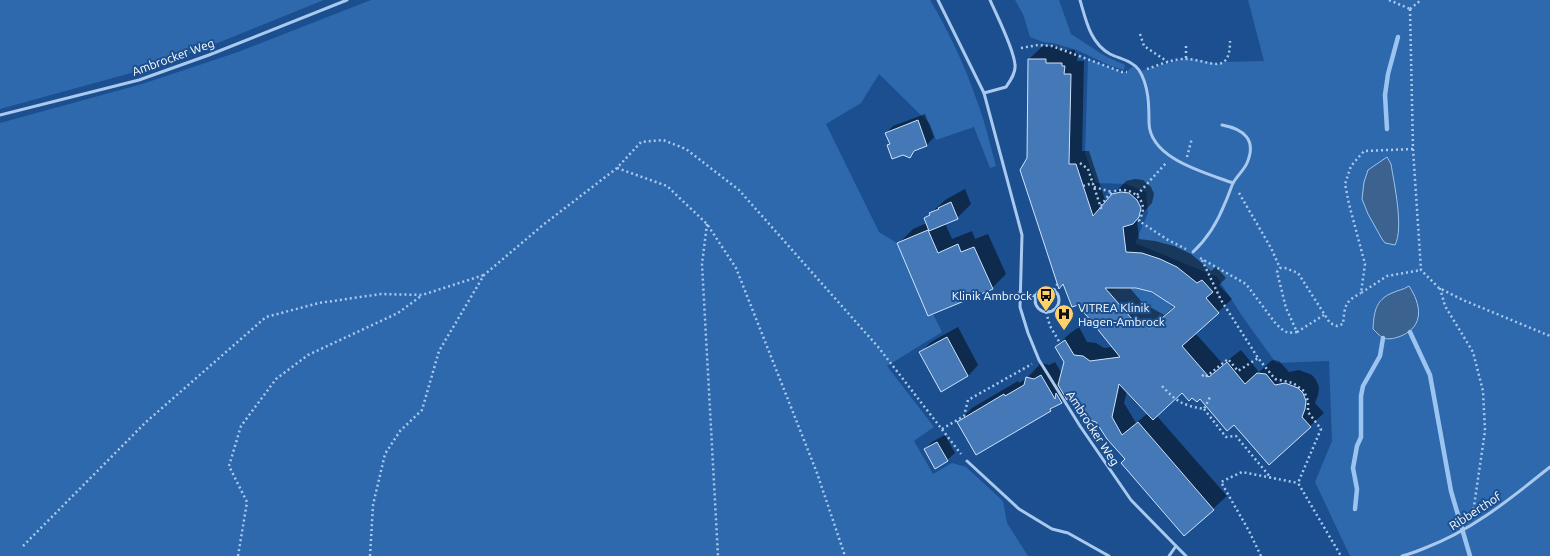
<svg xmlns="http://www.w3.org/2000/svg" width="1550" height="556" viewBox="0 0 1550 556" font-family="Ubuntu,sans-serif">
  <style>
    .green { fill: #2e69ad }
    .water { fill: #3c6290; stroke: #9cc4f0 }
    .shadow { fill: #0007; fill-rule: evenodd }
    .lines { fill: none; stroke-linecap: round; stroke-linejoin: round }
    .stream { stroke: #9cc4f0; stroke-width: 4.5 }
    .building { fill: #4478b7; stroke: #cfe3fa; fill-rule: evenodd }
    .path { stroke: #a9c9ee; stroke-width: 2.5; stroke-dasharray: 2 3; stroke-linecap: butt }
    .lane { stroke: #a9c9ee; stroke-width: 3 }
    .labels { text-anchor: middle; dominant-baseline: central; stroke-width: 4; stroke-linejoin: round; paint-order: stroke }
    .street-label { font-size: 12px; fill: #fff; stroke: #1b4f8f }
    .poi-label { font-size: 12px; fill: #fff; stroke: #1b4f8f; text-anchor: end }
  </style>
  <rect width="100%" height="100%" fill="#1b4f8f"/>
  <g class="green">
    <polygon points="0,0 324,0 220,42 142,70 0,109"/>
    <path d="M371,0h559c19,32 35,66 47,101 8,21 13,43 19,65l-6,2 -16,-41 -38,13 -6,-16 -51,-50 -18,29 -35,21 53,108 18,11 45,89 -55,34 47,61 -20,14 19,33 19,-11 14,4 37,34 4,22 21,33h-1028v-433l142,-39 96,-32z"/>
    <polygon points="1015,0 1059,0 1071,34 1105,56 1125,65 1124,70 1111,66 1077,50 1053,43 1043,42 1030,37 1023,14"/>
    <polygon points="1248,0 1550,0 1550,556 1350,556 1315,482 1332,441 1329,361 1276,363 1242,316 1217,277 1135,243 1148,213 1146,192 1126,184 1096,183 1085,154 1088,59 1122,72 1126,72 1135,65 1140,71 1186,58 1218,64 1224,62 1264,61"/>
    <path d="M1124,288c20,0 35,6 49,20l-24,21 -11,-8 -5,-1 -25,-29z"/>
  </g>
  <g class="water">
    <path d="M1387,157l4,7c3,19 13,64 4,81l-10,-2 -3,-4 -14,-25 -6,-15 2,-17 4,-12z"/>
    <path d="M1409,286c12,18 16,40 -8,50 -5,2 -12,4 -18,2 -3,-2 -7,-6 -10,-9 1,-16 2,-29 19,-36 6,-3 11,-3 17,-7z"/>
  </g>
  <g class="shadow">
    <path d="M1043,46h16l-1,4h17v3h3l-1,8h7l-2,90h7l17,52 20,-22 9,-2 8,1 8,7 3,7 -2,9 -15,16 2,20 16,2 19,5 17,8 20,17 5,-4 10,11 -7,7 13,14 -37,34 28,31 18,-14 18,22 13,-12 7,1 10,11 10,-2 13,5 4,5 3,7 -1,8 -3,8 9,10 -55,51 -35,-41 -34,-25 -17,-6 -27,23 71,81 -43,39 -87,-114 -23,-26 -7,2 -16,13 -75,43 -18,-31 14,-14 46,-27 1,2 8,-5 14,-15 8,2 6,-3 7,12 3,-12 -9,-15 13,-13 10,-7 8,15 9,1 8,5 9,-1 -85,-188 1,-100zM1129,287h7l17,4 22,15 -11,9 -12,-7 -6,-1zM1127,391l21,22 -12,10 -12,-20z"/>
    <polygon points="925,114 934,137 927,145 918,148 910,157 888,146 890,144 886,133 893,126"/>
    <polygon points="965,189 971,204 957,218 945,223 952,239 972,231 975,239 988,234 1006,274 992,288 899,243 913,229 927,223 926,218 945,200"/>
    <polygon points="958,327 978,365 968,376 920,353 931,342"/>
    <polygon points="945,435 955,453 947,460 925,449 932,442"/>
  </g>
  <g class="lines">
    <g class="stream">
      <polyline points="1387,129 1385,95 1388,74 1398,37"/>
      <polyline points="1410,332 1430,375 1451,491 1470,556"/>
      <polyline points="1355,509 1357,489 1353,468 1357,446 1361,437 1361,396 1363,386 1380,356 1383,338"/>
    </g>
  </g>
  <g class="building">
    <path d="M1028,59h18v4h16v3h3l-1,8h7l-2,90h7l17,52 19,-22 9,-2 8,1 8,7 4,8 -2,9 -6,7 -10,3 3,25 16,1 18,6 17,8 20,16 5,-3 11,12 -7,6 13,15 -37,33 27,31 18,-15 18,22 12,-11 9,1 9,11 10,-2 13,5 5,5 3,8 -1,8 -3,8 9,10 -42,38 -35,-40 -7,6 -27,-32 -3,3 -5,-4 -3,3 -7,-8 -29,27 -34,-36 -7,33 10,18 16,-13 76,88 -30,26 -63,-73 4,-4 -18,-20 -11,-17 -10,-3 -13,-23 -6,4 -9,-15 6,-23 -9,-15 10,-7 9,15 9,1 7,5 30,-4 -42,-52 -6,2 -9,-23 -4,5 -39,-119 7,-12zM1105,288h31l16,4 23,15 -25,21 -12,-7 -5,-1z"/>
    <polygon points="918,120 927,146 914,151 910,158 903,155 892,159 887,145 890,144 885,133"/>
    <polygon points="951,202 958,219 929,231 924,218 930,215 929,213 939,209 938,208"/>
    <polygon points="928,230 938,253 958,244 961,252 974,247 993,289 928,316 897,243"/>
    <polygon points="947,337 968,376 941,392 919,352"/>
    <polygon points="1041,375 1055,399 1056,393 1062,403 1050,409 1051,411 976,455 957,422 1004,394 1005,396 1024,385 1026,377 1034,379"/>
    <polygon points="937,442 948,461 935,469 924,449"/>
  </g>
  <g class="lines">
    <g class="path">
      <polyline points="1389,0 1410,9"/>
      <polyline points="1410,9 1413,149 1421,270 1439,288 1463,300 1550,336"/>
      <polyline points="1410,9 1421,0"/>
      <polyline points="1140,34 1144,46 1168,62"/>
      <polyline points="1021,48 1038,45 1052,46 1122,72 1127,72"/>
      <polyline points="1186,58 1186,46"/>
      <path d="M1147,69c12,-4 28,-11 40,-10 22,1 43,18 43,-18"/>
      <polyline points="1413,149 1364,151 1351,166 1345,184 1349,204 1365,264 1361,293 1387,276 1421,270"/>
      <polyline points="1187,157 1192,138"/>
      <polyline points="1080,163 1088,169 1102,211"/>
      <polyline points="617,168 667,186 707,224 736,268 817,473 845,556"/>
      <polyline points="1083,186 1093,183"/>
      <polyline points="1094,187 1112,192"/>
      <polyline points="1239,193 1271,248 1280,268"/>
      <polyline points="1137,195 1166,163"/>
      <path d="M1101,206c3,-4 7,-12 12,-14 12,-6 29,2 30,16 0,4 -2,9 -4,13l29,19 18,9"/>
      <polyline points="707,224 702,264 718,556"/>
      <path d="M1200,258l46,26 30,40 8,7 5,2 8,-1 -11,-24 -9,-36 3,-4h5l13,5 32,50 7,3 6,-2c2,-18 1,-22 18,-31"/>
      <polyline points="1202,260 1221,300 1258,358 1275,379 1293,383 1304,391 1308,401 1308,412 1321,429 1298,483 1341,556"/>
      <polyline points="1440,288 1445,306 1473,352 1483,391 1485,431 1473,513"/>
      <polyline points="1054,290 1058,283"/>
      <polyline points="1046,312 1050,326 1060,343"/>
      <polyline points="1297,332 1324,315"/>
      <polyline points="1202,376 1205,374 1207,376 1228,359 1238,371 1258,358"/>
      <path d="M1162,386c15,16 20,19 42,23l6,-12"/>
      <polyline points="1204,409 1226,437 1236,436 1271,478"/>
      <polyline points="942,429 964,416 968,400 1032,364"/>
      <polyline points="23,546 146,422 266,317 319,303 381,294 422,295 484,275"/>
      <polyline points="238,556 247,502 229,466 241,426 276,379 308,355 398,313 421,296"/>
      <polyline points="370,556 373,505 385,454 400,431 422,410 439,351 484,275 543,225 617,168 641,142 663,140 686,149 739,190 879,348 961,454"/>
      <polyline points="1261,556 1249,531 1221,482 1242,472 1298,483"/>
    </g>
    <g class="lane">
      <polyline points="938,0 984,93 1022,235 1020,307 1028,333 1039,360 1080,426 1131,500 1176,546 1169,556"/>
      <path d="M1080,0c6,20 10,43 30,54 10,5 23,7 29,16 10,16 10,36 10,53 1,36 57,50 84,60"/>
      <path d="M984,93l22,-6c4,-6 10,-14 9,-22 -1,-16 -18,-49 -25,-65"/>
      <polyline points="0,115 139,80 209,55 347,0"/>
      <path d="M1193,252c14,-13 25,-31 32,-49 3,-6 5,-13 8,-20 4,-7 11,-13 14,-20 10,-23 -3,-34 -25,-38"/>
      <circle cx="1047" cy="300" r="12"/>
      <polyline points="1019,293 1036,296"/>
      <polyline points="967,461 1019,509 1052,529 1068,533 1109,556"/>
      <polyline points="1176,546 1186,556"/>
      <path d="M1402,556c8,-2 16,-5 23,-8 48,-18 86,-50 125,-81"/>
    </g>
  </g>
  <defs>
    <symbol id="bus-pin" viewBox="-11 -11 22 30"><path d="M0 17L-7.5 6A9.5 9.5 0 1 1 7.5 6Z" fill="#ffd166" stroke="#1b4f8f"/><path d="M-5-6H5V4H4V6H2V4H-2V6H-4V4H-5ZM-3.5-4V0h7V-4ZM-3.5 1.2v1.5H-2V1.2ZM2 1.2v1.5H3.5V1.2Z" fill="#111"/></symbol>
    <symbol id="hospital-pin" viewBox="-11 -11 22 30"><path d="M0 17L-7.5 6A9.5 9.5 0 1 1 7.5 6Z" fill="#ffd166" stroke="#1b4f8f"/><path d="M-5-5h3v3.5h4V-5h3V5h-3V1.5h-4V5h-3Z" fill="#111"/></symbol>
  </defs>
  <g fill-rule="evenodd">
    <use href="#bus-pin" x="1035" y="284" width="22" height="30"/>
    <use href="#hospital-pin" x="1053" y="303" width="22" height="30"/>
  </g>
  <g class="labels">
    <g class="street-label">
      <text transform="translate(173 57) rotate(-20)">Ambrocker Weg</text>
      <text transform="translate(1093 428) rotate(57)">Ambrocker Weg</text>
      <text transform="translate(1475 511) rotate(-33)">Ribberthof</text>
    </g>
    <g class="poi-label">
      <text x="1032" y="295">Klinik Ambrock</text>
      <text x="1078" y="307" text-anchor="start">VITREA Klinik<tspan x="1078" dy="14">Hagen-Ambrock</tspan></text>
    </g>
  </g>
</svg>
